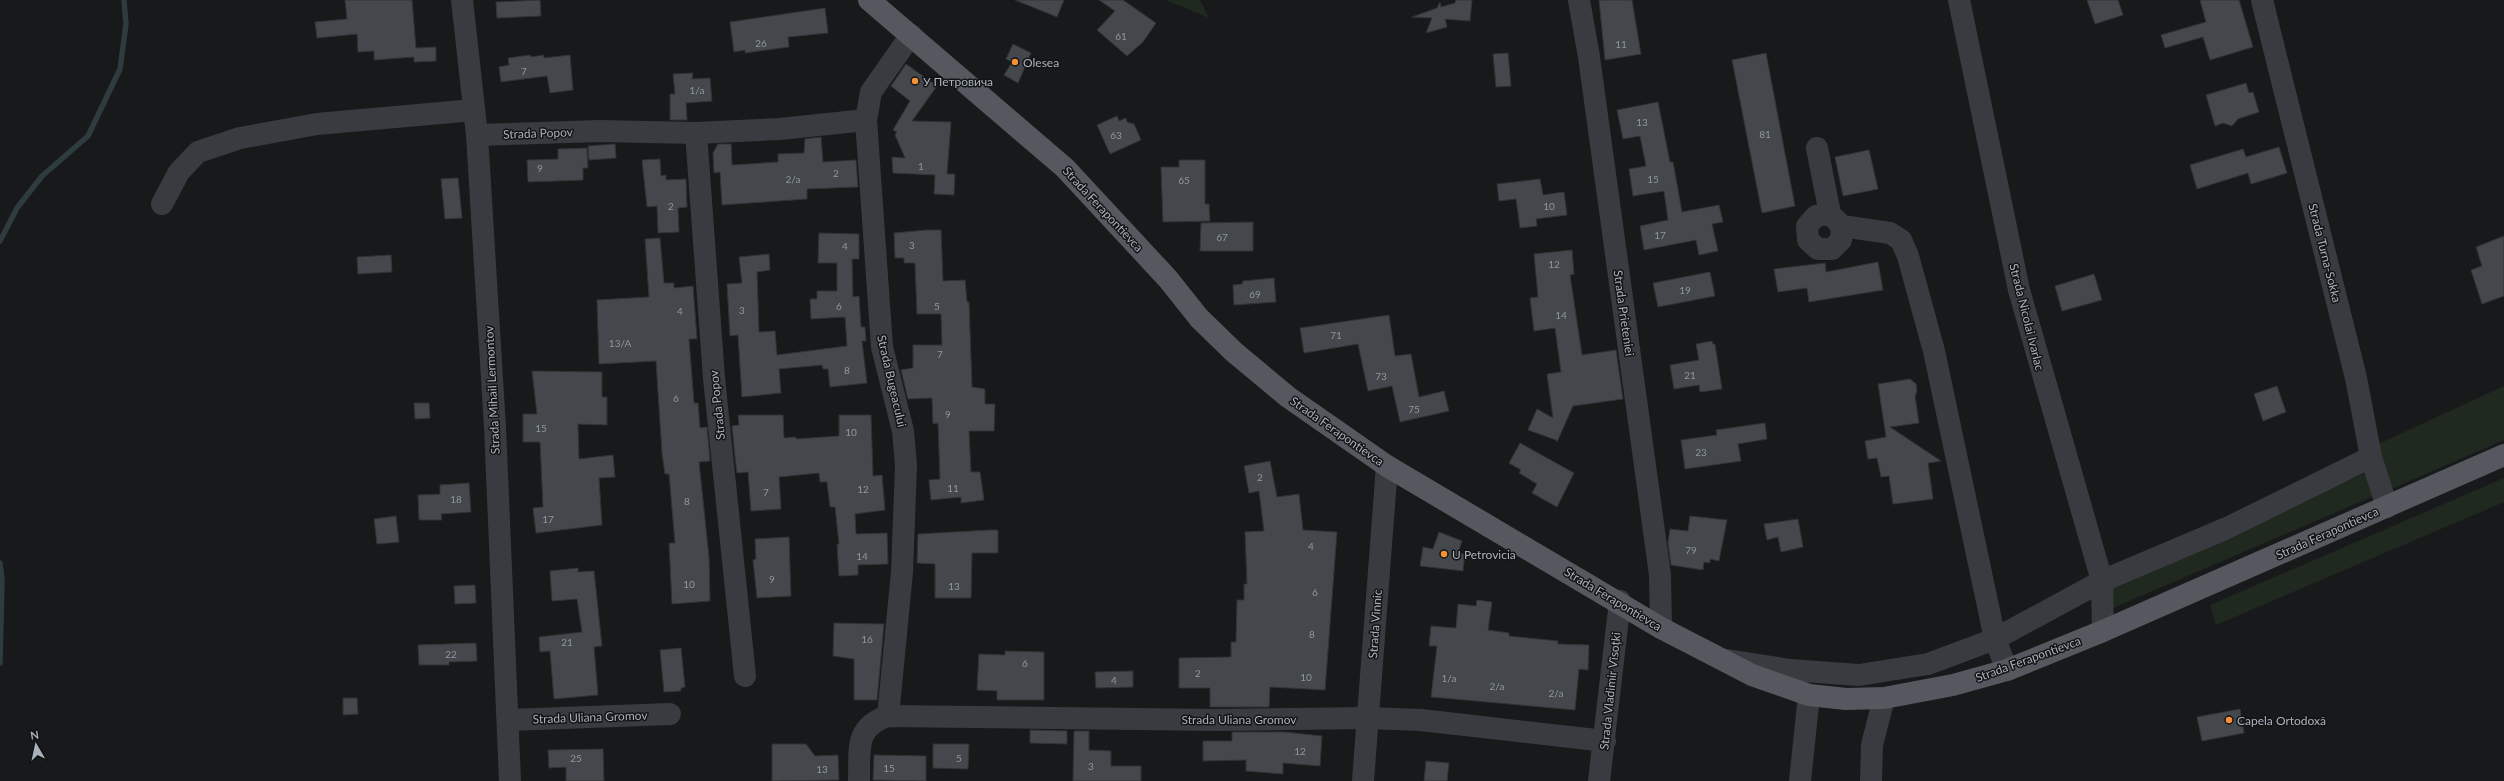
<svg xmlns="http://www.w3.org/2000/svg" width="2504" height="781" viewBox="0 0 2504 781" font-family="Lato,sans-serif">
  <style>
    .green { fill: #202920 }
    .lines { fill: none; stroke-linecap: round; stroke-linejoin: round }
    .stream { stroke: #2e3b3f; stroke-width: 5.5 }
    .building { fill: #44474b; stroke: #323337 }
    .minor { stroke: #393b40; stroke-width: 22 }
    .major { stroke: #55595f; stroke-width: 22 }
    .poi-dot { fill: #f69235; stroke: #131416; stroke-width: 1.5 }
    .labels { text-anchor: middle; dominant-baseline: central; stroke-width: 3; stroke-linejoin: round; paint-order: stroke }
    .number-label { font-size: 10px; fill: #90979f }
    .poi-label { font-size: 12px; fill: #aab2bb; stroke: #131416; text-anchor: start }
    .street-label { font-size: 12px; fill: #aab2bb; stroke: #131416 }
  </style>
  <rect width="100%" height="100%" fill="#18191b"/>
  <g class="green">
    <polygon points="1166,0 1200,0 1209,18"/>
    <polygon points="2504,386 2504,440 2391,489 2376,445"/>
    <polygon points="2368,472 2376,495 2113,608 2106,586"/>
    <polygon points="2504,478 2504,502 2216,625 2210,605"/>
  </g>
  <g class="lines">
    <g class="stream">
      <polyline points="0,241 17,208 42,176 88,136 120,69 126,24 124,0"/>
      <polyline points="0,563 2,580 0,663"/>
    </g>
  </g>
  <g class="building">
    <polygon points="345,0 412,0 416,48 436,47 436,61 414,62 414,57 374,60 374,51 358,52 357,34 317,38 315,22 347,19"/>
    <polygon points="540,0 541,16 497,18 496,2"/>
    <polygon points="1015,0 1064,0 1057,17"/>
    <polygon points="1099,0 1123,0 1156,23 1143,42 1127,56 1097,30 1115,11"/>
    <polygon points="1456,0 1472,0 1470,21 1445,19 1447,27 1426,33 1432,18 1412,17 1437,8 1440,2 1441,7 1455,3"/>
    <polygon points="1599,0 1632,0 1641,54 1605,60"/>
    <polygon points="2087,0 2118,0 2123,15 2095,24"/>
    <polygon points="2200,0 2239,0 2253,47 2210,60 2203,37 2165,48 2161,35 2206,22"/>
    <polygon points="825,8 828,33 788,37 789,47 745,53 745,50 734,52 730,22"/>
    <polygon points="1013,44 1031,53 1018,83 1004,75 1012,62 1006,59"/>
    <polygon points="1508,53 1511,86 1496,87 1493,54"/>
    <polygon points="1766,53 1795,206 1762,213 1732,60"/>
    <polygon points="530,55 531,57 544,55 544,58 570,55 573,90 550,93 547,76 501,82 499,67 509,65 508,58"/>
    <polygon points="906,64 937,86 912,121 951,122 947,174 955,174 954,195 934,194 935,175 893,173 892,157 905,158 895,135 897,132 893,130 910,101 891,86"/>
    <polygon points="693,73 692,79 710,78 712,101 686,103 687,120 670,120 670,94 675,94 673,74"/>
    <polygon points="2246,83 2249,93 2253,92 2259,112 2238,119 2232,126 2223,123 2215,126 2206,95"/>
    <polygon points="1658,102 1670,162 1673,162 1682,212 1719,205 1723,222 1712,224 1718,251 1699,255 1696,240 1644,250 1640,226 1668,220 1664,191 1633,196 1629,169 1646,166 1640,136 1623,139 1617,110"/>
    <polygon points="1117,116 1119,121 1126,118 1127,122 1134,124 1141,140 1110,154 1097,125"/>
    <polygon points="821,137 823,162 856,160 858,187 807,189 807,199 722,205 720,172 714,173 713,153 718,144 731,144 732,165 778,162 778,154 804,153 805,139"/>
    <polygon points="615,144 616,158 589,160 588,146"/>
    <polygon points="2279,147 2287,173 2251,184 2248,173 2197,189 2190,165 2243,149 2246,157"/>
    <polygon points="587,148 588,168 583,168 583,180 528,182 527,160 558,159 558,149"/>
    <polygon points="1869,150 1878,189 1843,196 1835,157"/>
    <polygon points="660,159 661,176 666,175 666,180 686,179 687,207 678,208 679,232 658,233 657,206 647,207 642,160"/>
    <polygon points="1179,160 1205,160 1205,204 1209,204 1210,221 1163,222 1161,167 1179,167"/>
    <polygon points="458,178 462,218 445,219 441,179"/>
    <polygon points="1540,179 1543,195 1564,192 1567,215 1536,219 1537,226 1520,228 1516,199 1499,201 1497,184"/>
    <polygon points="1253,222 1253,251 1200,251 1201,223"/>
    <polygon points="926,230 941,230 943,281 965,280 967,302 969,302 972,387 985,389 985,404 995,404 994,431 969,431 971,472 980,472 984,500 961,503 961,497 931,500 929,480 940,479 938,423 933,424 932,398 908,399 901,370 913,368 913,345 942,345 941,314 917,314 915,263 904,263 904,258 895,258 894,233"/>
    <polygon points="819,233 859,234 859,259 852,259 853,297 859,296 861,327 865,327 866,341 862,341 867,383 830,387 828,369 823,369 822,365 779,369 781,393 742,397 738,335 730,336 727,284 742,283 739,257 769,254 770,270 757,272 759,332 775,331 777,355 847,346 845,317 811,319 810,299 817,299 817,291 837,291 837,263 818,263"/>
    <polygon points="2504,236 2504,296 2482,304 2471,270 2482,266 2476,247"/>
    <polygon points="660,238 664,283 674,283 674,288 693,286 697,339 689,339 694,403 698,403 700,428 707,427 710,461 699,462 709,557 710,601 672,604 669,543 675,543 669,474 665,474 662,453 656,361 599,364 597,300 649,297 645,239"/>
    <polygon points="1572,250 1574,274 1570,275 1582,355 1616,350 1623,399 1573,406 1557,442 1556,440 1528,430 1537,409 1553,418 1547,374 1561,372 1555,328 1534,331 1530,298 1538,297 1534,254"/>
    <polygon points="391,255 392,272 358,274 357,257"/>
    <polygon points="1878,262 1883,290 1809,302 1807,288 1778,292 1774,269 1825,263 1826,272"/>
    <polygon points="1710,272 1715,296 1658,307 1653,283"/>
    <polygon points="2094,274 2102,300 2062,311 2055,286"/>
    <polygon points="1274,278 1276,302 1234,305 1233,285 1242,284 1243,281"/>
    <polygon points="1389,315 1395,356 1411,354 1419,397 1444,391 1449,411 1400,422 1392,386 1368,391 1358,344 1304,353 1300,328"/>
    <polygon points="1712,341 1713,344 1715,344 1722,389 1700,392 1699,385 1674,389 1670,365 1699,360 1696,344"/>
    <polygon points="532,371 602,372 602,397 607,397 607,425 578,424 579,459 613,455 615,477 599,478 602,525 536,533 533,508 543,507 540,442 523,442 523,414 537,414"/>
    <polygon points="1910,379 1916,384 1917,391 1915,396 1919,423 1890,427 1941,461 1928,463 1933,499 1893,504 1889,476 1881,477 1877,458 1868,459 1865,441 1886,437 1878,384"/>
    <polygon points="2277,386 2286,412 2263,421 2254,394"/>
    <polygon points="414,403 429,403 430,418 415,419"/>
    <polygon points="738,415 783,415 784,438 796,437 796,439 839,436 839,415 871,415 873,476 882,475 885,510 855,514 856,534 887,533 888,564 858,565 858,575 839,576 837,544 839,544 835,507 830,507 827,482 820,482 819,473 779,477 781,509 751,511 748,472 737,473 735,457 732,426 739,425"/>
    <polygon points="1765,423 1767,439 1738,444 1741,461 1685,469 1681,440 1717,435 1716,430"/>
    <polygon points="1520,443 1574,473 1557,507 1532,493 1537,484 1519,473 1521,470 1509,463"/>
    <polygon points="1270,461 1277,497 1299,494 1303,530 1337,532 1325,690 1270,687 1269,707 1210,707 1210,688 1179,688 1179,658 1231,657 1231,642 1236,642 1237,600 1244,600 1244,584 1247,584 1245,532 1264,531 1259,491 1249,493 1244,466"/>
    <polygon points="469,483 471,512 441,514 442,520 419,520 418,495 440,494 440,485"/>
    <polygon points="396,516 399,542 377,544 374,519"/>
    <polygon points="1690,516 1727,520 1719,561 1710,559 1710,563 1704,562 1703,570 1671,565 1668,543 1670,529 1688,531"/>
    <polygon points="1798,519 1803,547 1781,552 1778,537 1767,540 1764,524"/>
    <polygon points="989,530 998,530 998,553 972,553 971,598 935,598 935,564 917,563 918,534"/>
    <polygon points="1439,532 1462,541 1458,553 1465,554 1463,571 1420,566 1423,547 1433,549"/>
    <polygon points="789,537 791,596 757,598 753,560 756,559 755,539"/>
    <polygon points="578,568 578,572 594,571 602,646 594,647 598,695 554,699 550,651 540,652 539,637 582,632 577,599 552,601 550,571"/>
    <polygon points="475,585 476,603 455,604 454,586"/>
    <polygon points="1477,600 1492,602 1488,630 1509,633 1509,636 1558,641 1558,644 1589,645 1588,670 1579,669 1575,710 1431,697 1437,646 1429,646 1431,626 1456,628 1458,604 1476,606"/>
    <polygon points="834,623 884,624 877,700 854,700 854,659 833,656"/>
    <polygon points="476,643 477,661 449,662 449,665 419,665 418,645"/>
    <polygon points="681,648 685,687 681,688 681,691 664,692 660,650"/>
    <polygon points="1005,651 1044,652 1044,700 997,700 997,691 977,690 979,654 1005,655"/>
    <polygon points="1133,671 1133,687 1096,688 1095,672"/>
    <polygon points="343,698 357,698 358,714 343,715"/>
    <polygon points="2240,709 2244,733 2202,741 2197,717"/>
    <polygon points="1030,730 1067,731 1067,744 1030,743"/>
    <polygon points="1074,731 1089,731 1089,750 1111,751 1111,766 1141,766 1141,781 1073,781"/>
    <polygon points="1232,732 1285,732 1322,736 1320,766 1283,763 1283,774 1246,771 1246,760 1203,761 1203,741 1232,741"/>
    <polygon points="772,744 806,744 815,756 838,755 839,780 772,781"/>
    <polygon points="933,744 969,744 968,769 933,768"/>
    <polygon points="603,749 604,781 566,781 566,767 549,768 548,750"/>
    <polygon points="874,755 926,756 926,781 873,780"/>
    <polygon points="1426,761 1449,763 1447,781 1424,781"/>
  </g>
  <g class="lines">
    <g class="minor">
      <polyline points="462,0 477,135 495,427 510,781"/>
      <polyline points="1579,0 1589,57 1660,575 1661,628"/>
      <polyline points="1959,0 2019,290 2102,581 2103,631"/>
      <polyline points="2262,0 2356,378 2371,457 2387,507"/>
      <polyline points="696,133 714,378 745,676"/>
      <polyline points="477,135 599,131 696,133 780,129 866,120"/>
      <polyline points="1817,148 1830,214 1842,226 1890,233 1901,240 1908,256 1934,351 1995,639 2007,670"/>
      <polyline points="162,204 179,172 198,152 240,138 317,124 474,110"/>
      <polyline points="1830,214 1816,216 1807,226 1808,240 1818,249 1832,249 1841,240 1842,226"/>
      <polyline points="1727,660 1790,670 1859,675 1928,664 1995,639 2102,581 2227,528 2371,457"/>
      <polyline points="888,716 902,572 906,465 903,431 882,347 866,120 871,92 911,35"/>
      <polyline points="509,720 670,714"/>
      <path d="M859,781c1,-31 -5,-54 29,-65l329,4 151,-2 53,2 184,21"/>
      <polyline points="1363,781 1387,466"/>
      <polyline points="1599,781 1620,601"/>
      <polyline points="1800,781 1809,695"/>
      <polyline points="1871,781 1872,745 1884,698"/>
    </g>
    <polyline class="major" points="869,0 1065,168 1168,279 1199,318 1234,352 1288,397 1387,466 1661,628 1752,675 1809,695 1846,699 1884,698 1953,685 2007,670 2103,631 2504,455"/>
  </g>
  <g class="poi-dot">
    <circle cx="1015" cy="62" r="4"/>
    <circle cx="915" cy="81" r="4"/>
    <circle cx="1444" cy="554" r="4"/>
    <circle cx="2229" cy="720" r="4"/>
  </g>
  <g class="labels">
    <g class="number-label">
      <text x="1121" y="36">61</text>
      <text x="761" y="43">26</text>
      <text x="1621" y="44">11</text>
      <text x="524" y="71">7</text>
      <text x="697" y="90">1/a</text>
      <text x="1642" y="122">13</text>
      <text x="1765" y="134">81</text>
      <text x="1116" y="135">63</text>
      <text x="921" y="166">1</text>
      <text x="540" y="168">9</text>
      <text x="836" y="173">2</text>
      <text x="793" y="179">2/a</text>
      <text x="1653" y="179">15</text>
      <text x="1184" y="180">65</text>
      <text x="671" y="206">2</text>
      <text x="1549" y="206">10</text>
      <text x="1660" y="235">17</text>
      <text x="1222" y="237">67</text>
      <text x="912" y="245">3</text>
      <text x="845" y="246">4</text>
      <text x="1554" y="264">12</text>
      <text x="1685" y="290">19</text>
      <text x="1255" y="294">69</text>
      <text x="839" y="306">6</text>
      <text x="937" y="306">5</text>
      <text x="742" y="310">3</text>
      <text x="680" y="311">4</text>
      <text x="1561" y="315">14</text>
      <text x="1336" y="335">71</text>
      <text x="620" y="343">13/A</text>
      <text x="940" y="354">7</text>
      <text x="847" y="370">8</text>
      <text x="1690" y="375">21</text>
      <text x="1381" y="376">73</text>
      <text x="676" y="398">6</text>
      <text x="1414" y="409">75</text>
      <text x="948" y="414">9</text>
      <text x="541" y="428">15</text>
      <text x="851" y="432">10</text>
      <text x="1701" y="452">23</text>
      <text x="1260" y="477">2</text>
      <text x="953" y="488">11</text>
      <text x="863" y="489">12</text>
      <text x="766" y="492">7</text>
      <text x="456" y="499">18</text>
      <text x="687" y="501">8</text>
      <text x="548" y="519">17</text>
      <text x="1311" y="546">4</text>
      <text x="1691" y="550">79</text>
      <text x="862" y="556">14</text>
      <text x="772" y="579">9</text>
      <text x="689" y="584">10</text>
      <text x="954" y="586">13</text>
      <text x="1315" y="592">6</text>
      <text x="1312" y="634">8</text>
      <text x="867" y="639">16</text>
      <text x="567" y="642">21</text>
      <text x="451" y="654">22</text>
      <text x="1025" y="663">6</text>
      <text x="1198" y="673">2</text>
      <text x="1306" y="677">10</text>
      <text x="1449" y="678">1/a</text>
      <text x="1114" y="680">4</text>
      <text x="1497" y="686">2/a</text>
      <text x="1556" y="693">2/a</text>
      <text x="1300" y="751">12</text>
      <text x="576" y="758">25</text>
      <text x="959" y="758">5</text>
      <text x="1091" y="766">3</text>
      <text x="889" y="768">15</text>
      <text x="822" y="769">13</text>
    </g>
    <g class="poi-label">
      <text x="1023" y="62">Olesea</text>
      <text x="923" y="81">У Петровича</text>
      <text x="1452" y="554">U Petrovicia</text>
      <text x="2237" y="720">Capela Ortodoxă</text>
    </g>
    <g class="street-label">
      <text transform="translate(538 133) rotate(-2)">Strada Popov</text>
      <text transform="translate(1103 209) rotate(47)">Strada Ferapontievca</text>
      <text transform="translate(2325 253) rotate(76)">Strada Turna-Sokka</text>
      <text transform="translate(1624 313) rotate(82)">Strada Prieteniei</text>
      <text transform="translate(2027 317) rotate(76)">Strada Nicolai Ivarlac</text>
      <text transform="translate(892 381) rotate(77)">Strada Bugeacului</text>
      <text transform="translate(492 390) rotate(-93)">Strada Mihail Lermontov</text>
      <text transform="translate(717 405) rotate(-96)">Strada Popov</text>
      <text transform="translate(1337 431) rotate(35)">Strada Ferapontievca</text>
      <text transform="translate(2327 533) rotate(-24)">Strada Ferapontievca</text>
      <text transform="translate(1613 599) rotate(31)">Strada Ferapontievca</text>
      <text transform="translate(1375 624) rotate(-86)">Strada Vinnic</text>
      <text transform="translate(2028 659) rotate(-20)">Strada Ferapontievca</text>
      <text transform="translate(1610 691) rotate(-84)">Strada Vladimir Vîsoțki</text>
      <text transform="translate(590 717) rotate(-2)">Strada Uliana Gromov</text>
      <text x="1239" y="719">Strada Uliana Gromov</text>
    </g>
  </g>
  <g transform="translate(36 745) rotate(351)" stroke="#131416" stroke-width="3" paint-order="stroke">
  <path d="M0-3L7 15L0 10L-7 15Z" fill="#aab2bb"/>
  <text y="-6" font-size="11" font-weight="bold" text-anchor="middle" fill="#aab2bb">N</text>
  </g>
</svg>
